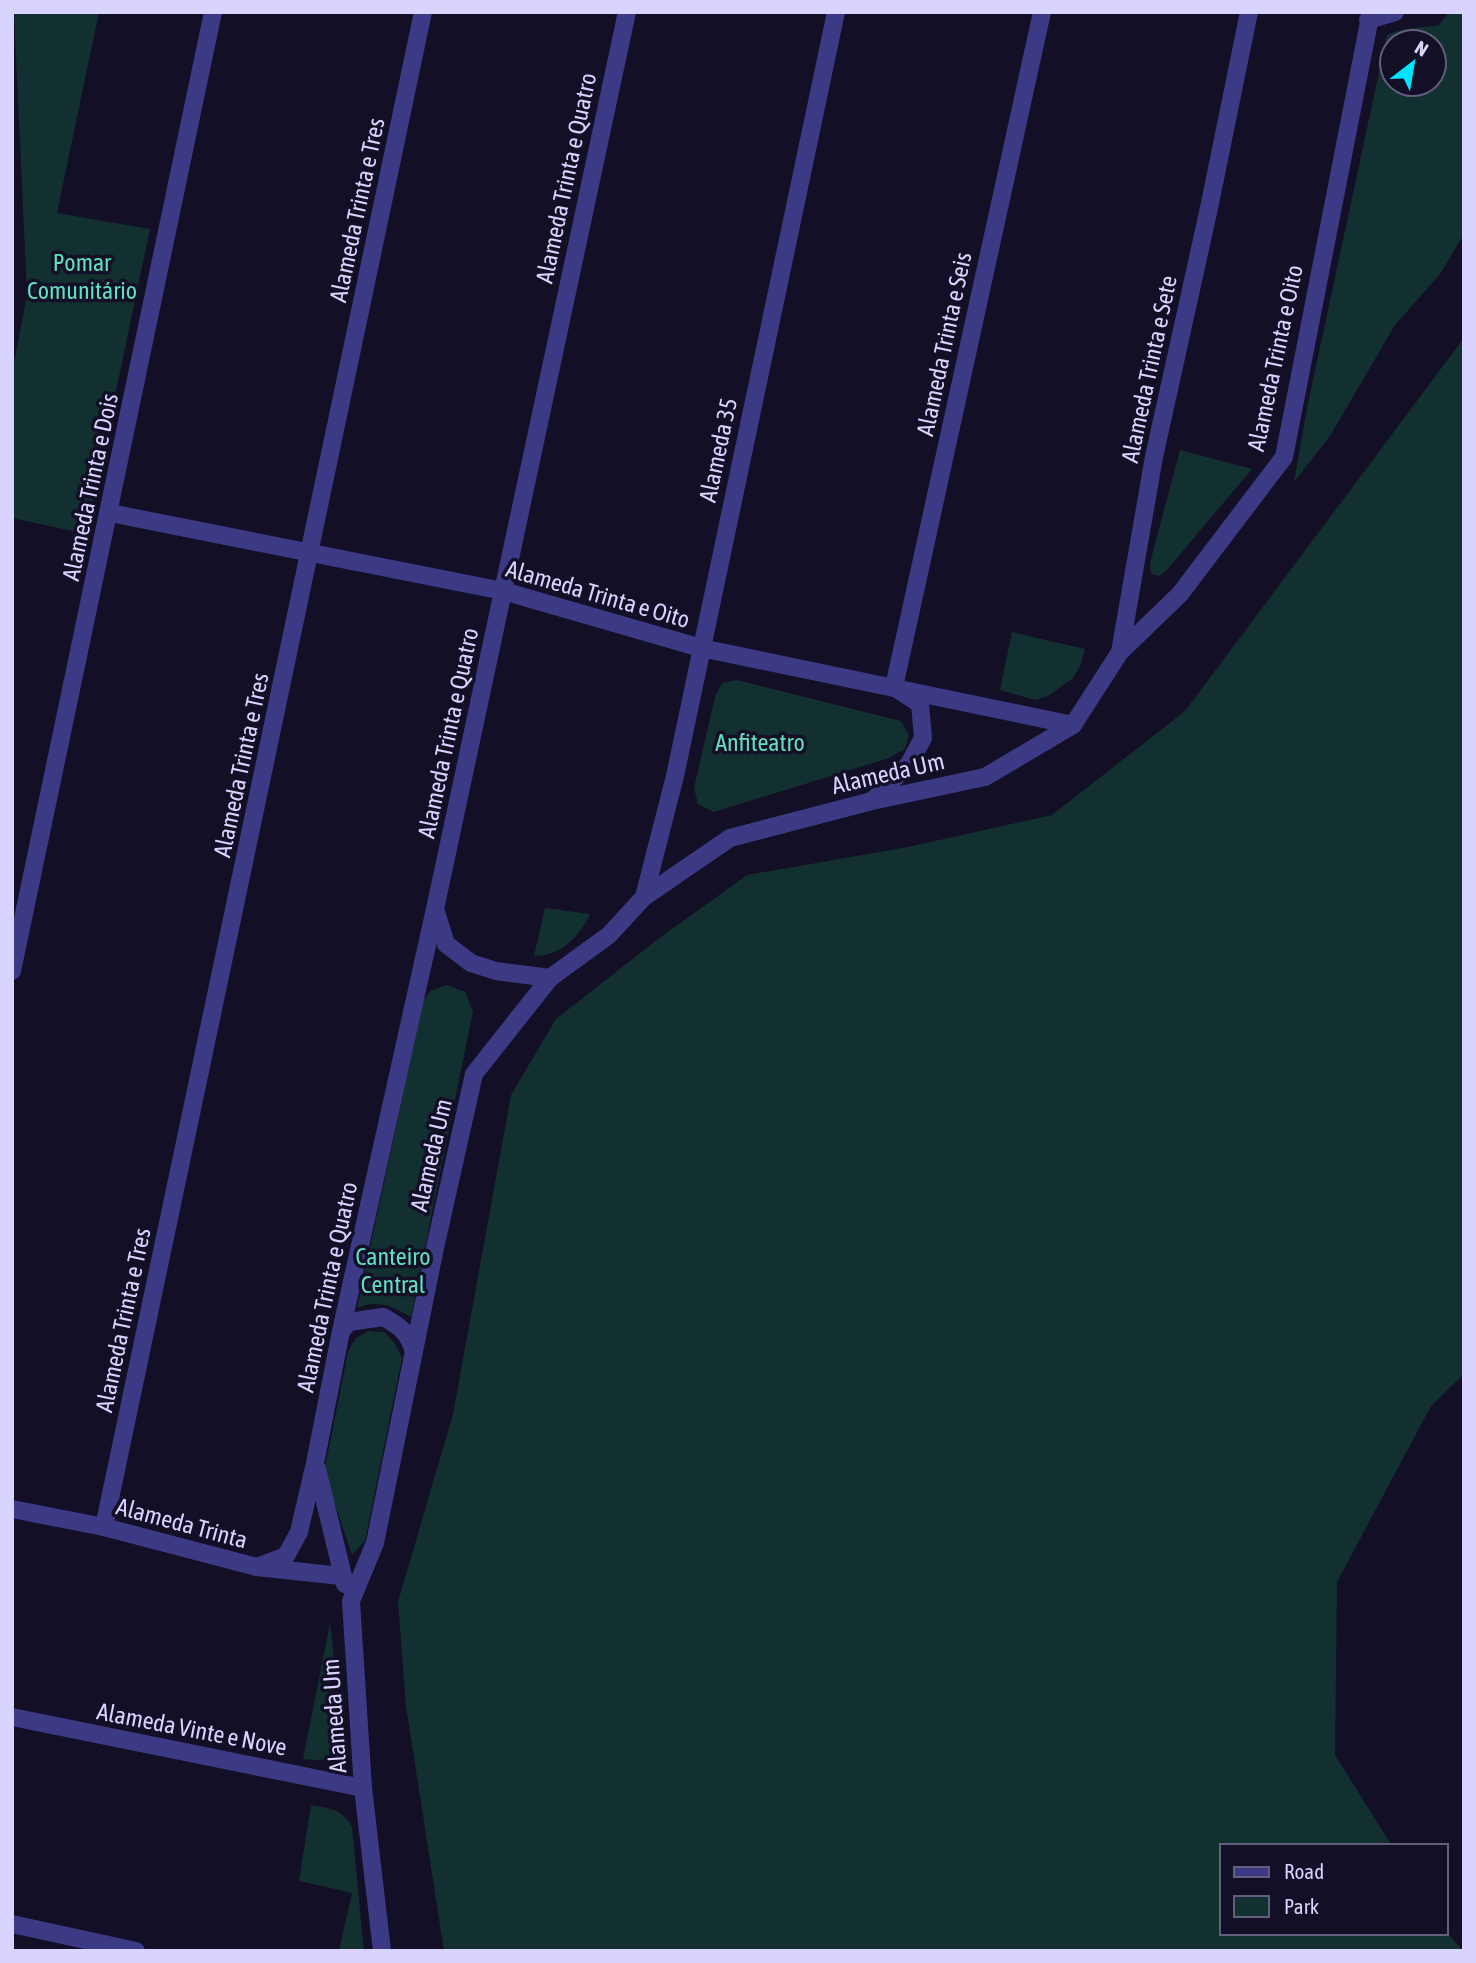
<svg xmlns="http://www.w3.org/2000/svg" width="1476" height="1963" viewBox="0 0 1476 1963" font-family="'Asap Condensed',sans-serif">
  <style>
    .green { fill: #12302f; fill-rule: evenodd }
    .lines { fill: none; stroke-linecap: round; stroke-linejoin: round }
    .minor { stroke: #3d3a85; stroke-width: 18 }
    .labels { text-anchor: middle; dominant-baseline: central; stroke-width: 7; stroke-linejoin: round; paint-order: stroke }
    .street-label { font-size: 24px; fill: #d9d4ff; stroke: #130f26 }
    .park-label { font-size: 24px; fill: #5fe0c0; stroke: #130f26 }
  </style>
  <rect width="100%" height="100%" fill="#130f26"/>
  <g class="green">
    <polygon points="14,12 99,12 57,213 150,229 86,534 12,518 12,372 27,295"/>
    <path d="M1449,12h15v222l-24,40 -45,51 -65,111 -36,46 13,-74 80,-373c17,-8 34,-7 52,-10zM1392,42h42v42h-42z"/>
    <polygon points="1464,338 1464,1374 1431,1406 1337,1582 1335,1755 1392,1846 1222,1846 1222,1933 1446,1933 1446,1931 1463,1951 444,1951 406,1706 398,1602 453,1414 511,1095 556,1019 662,936 747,875 908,847 1052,815 1185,711"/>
    <polygon points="1180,450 1252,469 1166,571 1159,576 1151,574 1150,563"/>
    <polygon points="1012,632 1085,649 1080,666 1073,678 1048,696 1035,700 1000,690"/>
    <polygon points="737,680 901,721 909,735 905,749 889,758 714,812 698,804 694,788 715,697 722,683"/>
    <path d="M545,908l45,6c-11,23 -29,42 -56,42z"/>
    <path d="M447,985l18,7 8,19 -62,306c-19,-11 -33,-18 -54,-9l66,-307 7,-10z"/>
    <polygon points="368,1331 384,1332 395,1344 402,1358 365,1541 352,1555 324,1472 348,1352 356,1338"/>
    <path d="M330,1623l12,108c-6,28 -12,31 -39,28z"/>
    <path d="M311,1805c18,3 32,4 41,22l12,124h-25l13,-58 -53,-12z"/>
  </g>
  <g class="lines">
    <g class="minor">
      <polyline points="1368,20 1395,12"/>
      <polyline points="110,513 503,591 701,648 1073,725"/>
      <polyline points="1120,652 1180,594 1284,457 1371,12"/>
      <polyline points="873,800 909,764 923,738 920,704 894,687 1042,12"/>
      <polyline points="644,897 675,776 836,12"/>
      <polyline points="436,912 446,944 471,963 496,971 550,978"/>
      <polyline points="12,971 213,12"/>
      <path d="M341,1331l8,-9 34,-5c17,9 26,16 31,35"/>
      <polyline points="317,1469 345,1584"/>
      <polyline points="12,1509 104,1527 257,1567 341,1576"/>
      <polyline points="104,1527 423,12"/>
      <polyline points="257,1567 286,1556 299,1532 315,1463 341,1331 435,909 627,12"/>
      <polyline points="12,1717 363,1788"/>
      <polyline points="12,1924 136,1951"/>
      <polyline points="382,1951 363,1788 351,1601 375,1543 435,1248 474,1074 550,978 609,935 644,897 730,838 872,801 985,777 1073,725 1120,652 1154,457 1209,208 1249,12"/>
    </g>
  </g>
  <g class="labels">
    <g class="street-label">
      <text transform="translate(566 178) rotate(-78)">Alameda Trinta e Quatro</text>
      <text transform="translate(357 210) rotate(-78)">Alameda Trinta e Tres</text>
      <text transform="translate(944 344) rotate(-78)">Alameda Trinta e Seis</text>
      <text transform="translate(1275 358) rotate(-78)">Alameda Trinta e Oito</text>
      <text transform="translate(1149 369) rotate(-78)">Alameda Trinta e Sete</text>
      <text transform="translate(718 450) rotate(-78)">Alameda 35</text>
      <text transform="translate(90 487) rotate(-78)">Alameda Trinta e Dois</text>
      <text transform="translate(598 594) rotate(16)">Alameda Trinta e Oito</text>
      <text transform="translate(448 733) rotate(-78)">Alameda Trinta e Quatro</text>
      <text transform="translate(241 765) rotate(-78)">Alameda Trinta e Tres</text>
      <text transform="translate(888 773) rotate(-13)">Alameda Um</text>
      <text transform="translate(431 1155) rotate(-77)">Alameda Um</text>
      <text transform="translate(327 1287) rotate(-78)">Alameda Trinta e Quatro</text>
      <text transform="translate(123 1320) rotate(-78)">Alameda Trinta e Tres</text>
      <text transform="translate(182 1523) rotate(15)">Alameda Trinta</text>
      <text transform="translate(334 1716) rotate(-94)">Alameda Um</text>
      <text transform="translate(192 1729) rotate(11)">Alameda Vinte e Nove</text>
    </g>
    <g class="park-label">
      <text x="82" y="262">Pomar<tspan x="82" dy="28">Comunitário</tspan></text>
      <text x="760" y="742">Anfiteatro</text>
      <text x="393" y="1256">Canteiro<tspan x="393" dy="28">Central</tspan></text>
    </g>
  </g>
  <rect width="1476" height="1963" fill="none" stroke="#d9d4ff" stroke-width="28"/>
  <rect x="1220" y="1844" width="228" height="91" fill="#130f26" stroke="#625e7d" stroke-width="2"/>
  <rect x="1234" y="1867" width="35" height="10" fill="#3d3a85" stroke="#625e7d" stroke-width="2"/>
  <text x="1284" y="1879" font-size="21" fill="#d9d4ff">Road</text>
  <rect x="1234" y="1896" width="35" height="21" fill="#12302f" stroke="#625e7d" stroke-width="2"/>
  <text x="1284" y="1914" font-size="21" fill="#d9d4ff">Park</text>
  <g transform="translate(1413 63) rotate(31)"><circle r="33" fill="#130f26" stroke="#625e7d" stroke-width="2"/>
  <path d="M0-5L12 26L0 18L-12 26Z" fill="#00e5ff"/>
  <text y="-10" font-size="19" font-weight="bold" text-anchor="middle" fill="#d9d4ff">N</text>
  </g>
</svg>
